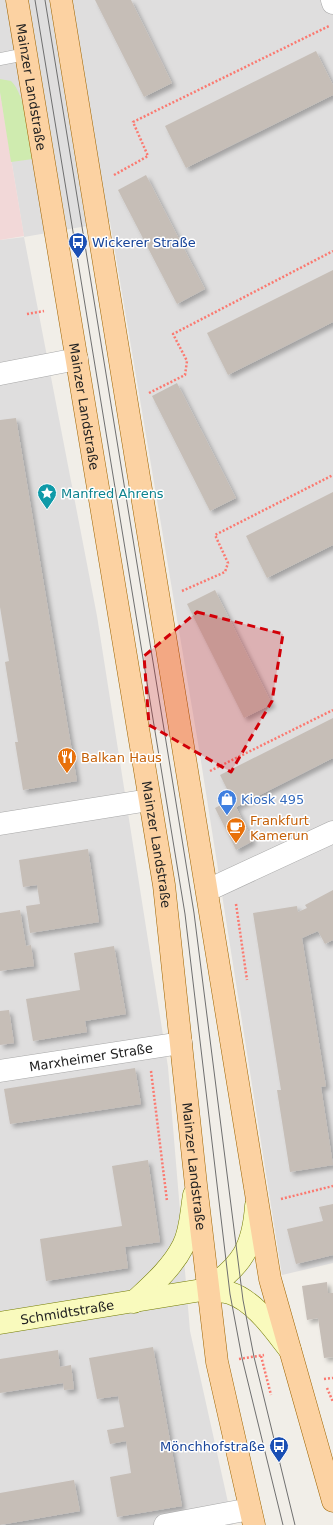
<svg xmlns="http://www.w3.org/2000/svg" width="333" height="1525" viewBox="0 0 333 1525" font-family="'DejaVu Sans',sans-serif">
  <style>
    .residential { fill: #dfdede }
    .commercial { fill: #f2d8d8 }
    .grass { fill: #cfebaf }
    .building { fill: #c6beb7; filter: url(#shadow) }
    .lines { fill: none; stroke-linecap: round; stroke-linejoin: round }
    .lane-casing { stroke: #a8a8a8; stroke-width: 13 }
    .street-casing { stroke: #a8a8a8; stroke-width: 23 }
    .secondary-casing { stroke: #747c04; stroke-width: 23 }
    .primary-casing { stroke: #9e6400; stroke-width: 23 }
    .path { stroke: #fb7970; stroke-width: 2.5; stroke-dasharray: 2 2; stroke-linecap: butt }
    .lane { stroke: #fff; stroke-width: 12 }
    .street { stroke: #fff; stroke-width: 22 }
    .secondary { stroke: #f9fabd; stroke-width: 22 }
    .primary { stroke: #fcd2a2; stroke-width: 22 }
    .tram { stroke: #6f6f6f; stroke-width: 1 }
    .marked { fill: #d20008; fill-opacity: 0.2; stroke: #d20008; stroke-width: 3; stroke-dasharray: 8 5; stroke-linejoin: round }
    .labels { text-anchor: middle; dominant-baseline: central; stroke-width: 3; stroke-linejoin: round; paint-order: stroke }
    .street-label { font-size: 13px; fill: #212121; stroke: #fff }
    .transit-label { font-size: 13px; fill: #164399; stroke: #fff; text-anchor: start }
    .culture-label { font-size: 13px; fill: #0d838f; stroke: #fff; text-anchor: start }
    .food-label { font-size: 13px; fill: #c56008; stroke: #fff; text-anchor: start }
    .shop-label { font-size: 13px; fill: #366cbe; stroke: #fff; text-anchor: start }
  </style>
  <defs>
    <filter id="shadow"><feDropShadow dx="3.5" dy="3.5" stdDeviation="2" flood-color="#0004"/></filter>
  </defs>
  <rect width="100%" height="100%" fill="#f1eee8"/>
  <polygon class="residential" points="0,0 333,0 333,1263 282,1275 200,755 110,222 24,237 97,616 168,1067 190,1331 233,1525 0,1525 0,240 24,237 0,92"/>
  <polygon class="commercial" points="0,92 24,236 0,240"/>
  <path class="grass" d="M0,79l11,2c15,14 18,58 22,78l-22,3 -11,-70z"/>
  <g class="building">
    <polygon points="95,0 131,0 172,83 144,97"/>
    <polygon points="316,51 333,85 333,95 186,168 165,126"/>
    <polygon points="146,175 205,289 177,304 118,190"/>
    <polygon points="333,270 333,322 228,375 207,333"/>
    <polygon points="177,383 236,498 210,511 152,396"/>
    <polygon points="16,418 77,781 23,790 15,742 18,742 5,662 9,661 0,607 0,420"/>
    <polygon points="333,492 333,545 267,578 246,536"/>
    <polygon points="215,590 272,704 244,718 187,604"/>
    <polygon points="333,718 333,758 236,807 253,841 236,850 215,808 232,799 220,775"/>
    <polygon points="88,849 99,922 30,933 26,906 40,904 37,885 23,887 19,860"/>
    <polygon points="333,890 333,940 325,944 318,931 302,938 326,1086 321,1087 333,1165 290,1172 277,1090 281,1090 253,913 297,906 298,912 307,908 305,905"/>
    <polygon points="20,910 26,946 31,945 34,966 0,971 0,913"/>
    <polygon points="114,946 126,1014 85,1021 87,1032 33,1041 26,999 80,990 74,953"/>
    <polygon points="9,1010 14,1043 0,1045 0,1011"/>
    <polygon points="135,1068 141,1104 10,1124 4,1089"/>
    <polygon points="148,1160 160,1242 125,1247 128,1268 46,1281 40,1239 122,1226 112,1166"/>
    <polygon points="333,1204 333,1255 296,1264 287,1229 323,1221 319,1207"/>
    <polygon points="327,1282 328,1293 333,1293 333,1357 324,1358 318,1318 307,1320 302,1286"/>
    <polygon points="153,1347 182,1506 117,1517 110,1477 131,1473 126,1441 110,1444 107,1430 124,1427 118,1396 97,1399 89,1358"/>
    <polygon points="58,1350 60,1367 71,1365 74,1389 64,1390 63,1383 0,1393 0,1359"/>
    <polygon points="74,1480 80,1511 0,1525 0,1493"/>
  </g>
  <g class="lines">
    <defs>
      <polyline id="lane" points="0,59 26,54"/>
      <g id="street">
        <polyline points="332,0 333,3"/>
        <polyline points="0,374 77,359"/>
        <polyline points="0,824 149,800"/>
        <polyline points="208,890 333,832"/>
        <path id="s1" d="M0,1071l181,-28"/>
        <polyline points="165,1525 250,1509"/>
      </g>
      <g id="secondary">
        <path d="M208,1289c34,-24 45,-41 48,-83"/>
        <path d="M134,1302c17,-16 38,-34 49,-56 8,-15 8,-34 11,-51"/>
        <path id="s2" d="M0,1323l208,-34c7,2 15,2 22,4 25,8 44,37 60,57"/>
      </g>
      <g id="primary">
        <path id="s3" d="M17,0l147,885 32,300 21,177 37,163"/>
        <polyline points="61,0 270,1279 333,1501"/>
      </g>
    </defs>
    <use href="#lane" class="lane-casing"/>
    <use href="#street" class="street-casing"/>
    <use href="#secondary" class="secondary-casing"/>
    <use href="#primary" class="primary-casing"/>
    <g class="path">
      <polyline points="114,175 148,156 133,122 329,26"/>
      <polyline points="27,314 44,311"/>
      <polyline points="149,393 185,375 187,361 173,334 333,251"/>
      <polyline points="182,591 225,572 228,563 215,535 333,475"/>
      <polyline points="210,771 333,710"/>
      <polyline points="236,904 247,980"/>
      <polyline points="151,1071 167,1201"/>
      <polyline points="281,1199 333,1186"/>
      <polyline points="261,1356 271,1395"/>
      <polyline points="239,1359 264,1355"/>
      <polyline points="324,1379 333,1378"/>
      <polyline points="327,1388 333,1402"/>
    </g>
    <use href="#lane" class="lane"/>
    <use href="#street" class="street"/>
    <use href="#secondary" class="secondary"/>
    <use href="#primary" class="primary"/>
    <g class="tram">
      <polyline points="35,0 185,914 230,1294 242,1358 283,1525"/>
      <polyline points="45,0 194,913 243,1300 254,1357 295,1525"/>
    </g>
  </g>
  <path class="marked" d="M197,612l86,22 -11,67 -41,71 -82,-47 -5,-69z"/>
  <defs>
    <symbol id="bus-pin" viewBox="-11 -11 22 30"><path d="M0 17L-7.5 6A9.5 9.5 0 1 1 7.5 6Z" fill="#1a4fb4" stroke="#fff"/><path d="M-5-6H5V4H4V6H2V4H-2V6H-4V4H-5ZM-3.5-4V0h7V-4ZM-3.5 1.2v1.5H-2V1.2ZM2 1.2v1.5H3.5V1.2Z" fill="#fff"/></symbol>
    <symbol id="sight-pin" viewBox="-11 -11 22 30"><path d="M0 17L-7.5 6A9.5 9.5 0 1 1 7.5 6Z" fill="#0f9aa8" stroke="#fff"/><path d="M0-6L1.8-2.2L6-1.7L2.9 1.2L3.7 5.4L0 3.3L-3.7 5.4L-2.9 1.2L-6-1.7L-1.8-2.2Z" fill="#fff"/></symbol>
    <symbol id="restaurant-pin" viewBox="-11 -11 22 30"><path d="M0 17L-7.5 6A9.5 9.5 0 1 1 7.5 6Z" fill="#e8710a" stroke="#fff"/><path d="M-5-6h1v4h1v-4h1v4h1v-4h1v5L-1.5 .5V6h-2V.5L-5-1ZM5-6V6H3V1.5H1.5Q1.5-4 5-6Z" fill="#fff"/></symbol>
    <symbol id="shop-pin" viewBox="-11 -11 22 30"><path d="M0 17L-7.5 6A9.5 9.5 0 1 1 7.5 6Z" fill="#3f7fe0" stroke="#fff"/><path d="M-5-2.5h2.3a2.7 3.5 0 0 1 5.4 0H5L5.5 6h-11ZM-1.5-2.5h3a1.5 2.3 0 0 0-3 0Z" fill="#fff"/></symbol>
    <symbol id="cafe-pin" viewBox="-11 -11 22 30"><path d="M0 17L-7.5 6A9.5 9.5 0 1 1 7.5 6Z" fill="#e8710a" stroke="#fff"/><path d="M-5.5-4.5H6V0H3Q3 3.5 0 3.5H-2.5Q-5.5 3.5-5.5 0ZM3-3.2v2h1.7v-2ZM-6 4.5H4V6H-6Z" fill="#fff"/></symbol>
  </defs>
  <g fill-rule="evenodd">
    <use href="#bus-pin" x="67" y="231" width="22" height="30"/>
    <use href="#sight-pin" x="36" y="482" width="22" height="30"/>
    <use href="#restaurant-pin" x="56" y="746" width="22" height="30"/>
    <use href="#shop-pin" x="216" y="788" width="22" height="30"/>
    <use href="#cafe-pin" x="225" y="816" width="22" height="30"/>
    <use href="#bus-pin" x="268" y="1435" width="22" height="30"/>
  </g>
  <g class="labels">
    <g class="street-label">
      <text stroke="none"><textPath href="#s3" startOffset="88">Mainzer Landstraße</textPath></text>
      <text stroke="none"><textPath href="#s3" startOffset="412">Mainzer Landstraße</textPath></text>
      <text stroke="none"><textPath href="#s3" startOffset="856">Mainzer Landstraße</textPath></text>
      <text stroke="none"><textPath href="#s1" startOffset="92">Marxheimer Straße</textPath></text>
      <text stroke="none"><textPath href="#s3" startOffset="1180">Mainzer Landstraße</textPath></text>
      <text stroke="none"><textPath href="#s2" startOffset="68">Schmidtstraße</textPath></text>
    </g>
    <g class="transit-label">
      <text x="92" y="242">Wickerer Straße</text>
      <text x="265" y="1446" text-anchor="end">Mönchhofstraße</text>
    </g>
    <g class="culture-label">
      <text x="61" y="493">Manfred Ahrens</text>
    </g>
    <g class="food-label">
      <text x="81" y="757">Balkan Haus</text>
      <text x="250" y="820">Frankfurt<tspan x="250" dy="15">Kamerun</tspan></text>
    </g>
    <g class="shop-label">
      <text x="241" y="799">Kiosk 495</text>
    </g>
  </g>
</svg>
